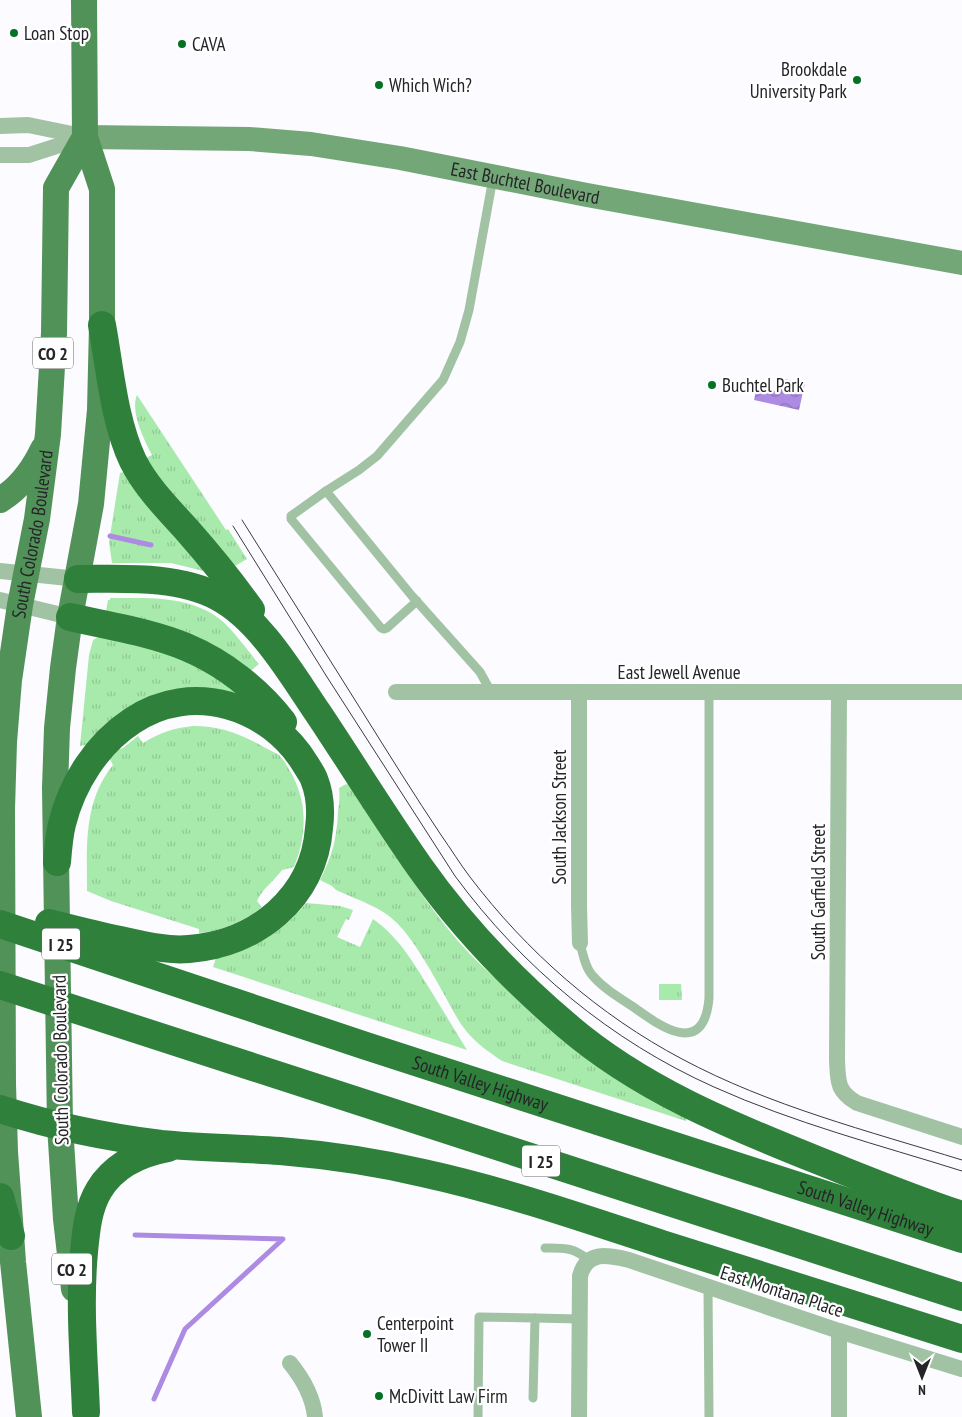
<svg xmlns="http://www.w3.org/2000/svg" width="962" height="1417" viewBox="0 0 962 1417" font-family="'PT Sans Narrow',sans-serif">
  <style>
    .grass { fill: url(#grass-tufts) }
    .water { fill: url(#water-waves) }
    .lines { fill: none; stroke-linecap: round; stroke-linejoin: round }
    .stream { stroke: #ae8be2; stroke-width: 5 }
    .lane { stroke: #a1c3a3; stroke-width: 9 }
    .street { stroke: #a1c3a3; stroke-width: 16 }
    .secondary { stroke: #73a777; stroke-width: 24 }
    .primary { stroke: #519258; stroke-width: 26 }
    .highway { stroke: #2e803b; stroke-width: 28 }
    .tram { stroke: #3b3a3e; stroke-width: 1 }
    .poi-dot { fill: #047224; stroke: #fff; stroke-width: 2 }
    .labels { text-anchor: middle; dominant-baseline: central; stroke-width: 4.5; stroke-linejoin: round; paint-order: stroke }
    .shield { fill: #fff; stroke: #666668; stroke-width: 1 }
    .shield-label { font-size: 18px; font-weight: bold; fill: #252428 }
    .poi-label { font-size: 19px; fill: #252428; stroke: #fff; text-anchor: start }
    .street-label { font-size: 19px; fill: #252428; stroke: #fff }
  </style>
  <defs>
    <pattern id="grass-tufts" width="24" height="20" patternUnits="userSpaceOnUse" patternTransform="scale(1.25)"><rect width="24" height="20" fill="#a8e9ac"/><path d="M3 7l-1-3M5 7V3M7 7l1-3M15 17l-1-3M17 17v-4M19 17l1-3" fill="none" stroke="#90c894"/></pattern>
    <pattern id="water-waves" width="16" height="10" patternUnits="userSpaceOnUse" patternTransform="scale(1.25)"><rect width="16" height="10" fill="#ae8be2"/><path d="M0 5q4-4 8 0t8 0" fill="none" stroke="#8d71b7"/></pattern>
  </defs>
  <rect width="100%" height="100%" fill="#fcfbff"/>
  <g class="grass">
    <path d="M137,395l89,135 2,-1 19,30 -12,7 -70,-77 -21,-30 8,-4c-8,-15 -22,-44 -15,-60z"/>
    <polygon points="127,471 212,573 171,563 112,563 109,542 120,473"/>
    <path d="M110,598c38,0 80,-3 111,22 12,10 27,31 38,44l-11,9 -143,-56 3,-17h2z"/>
    <polygon points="100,636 134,643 197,664 245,697 222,690 207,689 89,744 80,746 89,655 93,640"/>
    <path d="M193,726c27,0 45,7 69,20 5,3 12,6 17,9 4,4 8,11 11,16 18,31 17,64 4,96l-12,3c-8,11 -20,19 -25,31l5,6c-18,14 -40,24 -63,26v-4l-88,-28 -24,-10c0,-44 -4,-89 26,-126l-4,-8 8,-7 6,-2 15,-12 5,7c16,-10 31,-15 50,-17z"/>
    <path d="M351,783c45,71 87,150 154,203l183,128 -2,7 -184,-60c-13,-9 -25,-17 -35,-29 -9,-11 -15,-23 -22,-36 -12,-22 -31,-56 -48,-73 -17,-17 -40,-23 -61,-33l-4,-4 -12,-6c12,-23 17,-42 18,-68 1,-8 2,-16 1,-24l5,-3z"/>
    <path d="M306,903l34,3 13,4 -4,10 -3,-1 -9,18 23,10 13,-28c26,18 42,46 58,72 12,20 24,39 36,59l-254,-83 3,-9c36,-8 67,-26 90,-55z"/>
    <polygon points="659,984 681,984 682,1000 659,1000"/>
  </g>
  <polygon class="water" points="783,379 805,383 799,410 754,400 757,387 780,392"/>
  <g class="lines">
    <g class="stream">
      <polyline points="110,536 151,545"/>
      <polyline points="135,1235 283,1239 185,1329 154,1399"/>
    </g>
    <g class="lane">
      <polyline points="326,491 291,516 291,519 381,628 384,629 387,628 417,601"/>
      <polyline points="491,692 480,672 412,596 326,491 359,470 377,456 443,380 460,342 469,310 493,178"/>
      <path d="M580,943c3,11 5,24 12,32 11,13 26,22 40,31 29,21 72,52 77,-8v-306"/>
      <path d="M545,1248c20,0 27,-1 44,12"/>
      <polyline points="708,1288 709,1417"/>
      <polyline points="535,1318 579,1319"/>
      <polyline points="478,1417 479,1317 535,1318 533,1398"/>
    </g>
    <g class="street">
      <polyline points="0,126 28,125 82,136"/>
      <polyline points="0,155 29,155 85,137"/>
      <polyline points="0,571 78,579"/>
      <polyline points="0,600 70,617"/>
      <polyline points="396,692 962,692"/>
      <polyline points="579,692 579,906 580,943"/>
      <path d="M839,692l-2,368c1,22 0,31 20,43l105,34"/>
      <polyline points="839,1331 839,1417"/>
      <path d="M290,1363c13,16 23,33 25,54"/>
      <path d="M579,1417l1,-141c7,-26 28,-21 49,-16l210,71 123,38"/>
    </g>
    <path class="secondary" id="s1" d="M85,137l164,2 62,5 89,14 187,37 375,68"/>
    <g class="primary">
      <path d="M0,500c20,-12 33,-30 43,-51"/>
      <polyline points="74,1289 66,1219 60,1126 55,788 57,728 63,668 70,617 91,504 100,410 102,325 102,189 85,137 84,0"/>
      <path id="s2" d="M29,1417l-16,-155 -8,-110 -2,-68 -1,-275 2,-67 5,-62 11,-75 17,-86 11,-85 6,-101 2,-145 29,-51"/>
    </g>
    <g class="highway">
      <path d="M102,325c8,44 12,96 31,136 13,26 35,48 54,69 23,26 44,52 64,80"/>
      <path d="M78,579c44,0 100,-4 140,18 42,22 74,78 100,116 34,51 66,103 101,153 42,60 92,112 147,159 73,63 163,100 251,135 48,19 96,39 145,55"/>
      <path d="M70,617c39,9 80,15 116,30 38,16 72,43 97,75"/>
      <path d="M49,923c24,6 47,12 71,17 23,5 46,11 69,9 67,-5 125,-51 130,-121 2,-15 1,-34 -5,-49 -2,-5 -5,-9 -8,-14 -35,-59 -114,-85 -174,-44 -35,23 -60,62 -70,103 -3,12 -4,25 -5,38"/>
      <path id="s3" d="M0,924l366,122 596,193"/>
      <polyline points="0,985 962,1297"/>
      <path d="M0,1109c52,17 106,28 161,35 39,4 80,4 119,7 48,4 96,11 143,22 82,18 160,45 239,71 100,32 200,64 300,95"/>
      <polyline points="0,1197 11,1236"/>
      <path d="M86,1412c-2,-53 -7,-107 -2,-160 2,-21 4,-44 15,-62 15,-25 42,-37 69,-42"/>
    </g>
    <g class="tram">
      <path d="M242,520c41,65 82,131 123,196 25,40 50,80 76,119 10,14 19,29 29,42 57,75 129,138 212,182 88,47 186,72 280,101"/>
      <path d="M233,526l94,151 128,199c67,91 156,165 259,211 80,36 165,58 248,84"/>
    </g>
  </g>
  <g class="poi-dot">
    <circle cx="14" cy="33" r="5"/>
    <circle cx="182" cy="44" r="5"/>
    <circle cx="857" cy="80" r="5"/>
    <circle cx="379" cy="85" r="5"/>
    <circle cx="712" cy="385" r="5"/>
    <circle cx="367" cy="1334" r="5"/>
    <circle cx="379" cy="1396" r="5"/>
  </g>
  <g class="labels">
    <g class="shield">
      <rect x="33" y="337.5" width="40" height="31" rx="4"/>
      <rect x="42" y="928.5" width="38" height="31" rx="4"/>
      <rect x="522" y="1145.5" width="38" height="31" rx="4"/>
      <rect x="52" y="1253.5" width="40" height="31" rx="4"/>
    </g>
    <g class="shield-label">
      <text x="53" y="353">CO 2</text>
      <text x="61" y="944">I 25</text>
      <text x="541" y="1161">I 25</text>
      <text x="72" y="1269">CO 2</text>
    </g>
    <g class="poi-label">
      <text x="24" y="33">Loan Stop</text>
      <text x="192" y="44">CAVA</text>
      <text x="847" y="69" text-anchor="end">Brookdale<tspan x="847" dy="22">University Park</tspan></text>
      <text x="389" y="85">Which Wich?</text>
      <text x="722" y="385">Buchtel Park</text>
      <text x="377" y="1323">Centerpoint<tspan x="377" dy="22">Tower II</tspan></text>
      <text x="389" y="1396">McDivitt Law Firm</text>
    </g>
    <g class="street-label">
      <text stroke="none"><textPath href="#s1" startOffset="444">East Buchtel Boulevard</textPath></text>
      <text stroke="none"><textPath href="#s2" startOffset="886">South Colorado Boulevard</textPath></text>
      <text x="679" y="672">East Jewell Avenue</text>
      <text transform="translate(559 817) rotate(-90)">South Jackson Street</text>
      <text transform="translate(818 892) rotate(-90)">South Garfield Street</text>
      <text transform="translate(60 1060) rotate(-91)">South Colorado Boulevard</text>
      <text stroke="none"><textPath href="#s3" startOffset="506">South Valley Highway</textPath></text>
      <text stroke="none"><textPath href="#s3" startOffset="911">South Valley Highway</textPath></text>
      <text transform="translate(782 1291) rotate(18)">East Montana Place</text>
    </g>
  </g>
  <g transform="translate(922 1377) rotate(180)" stroke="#ffffff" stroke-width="4" paint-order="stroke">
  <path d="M0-4L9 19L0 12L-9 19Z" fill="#252428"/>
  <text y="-8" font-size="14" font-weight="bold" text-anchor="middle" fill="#252428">N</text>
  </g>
</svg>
